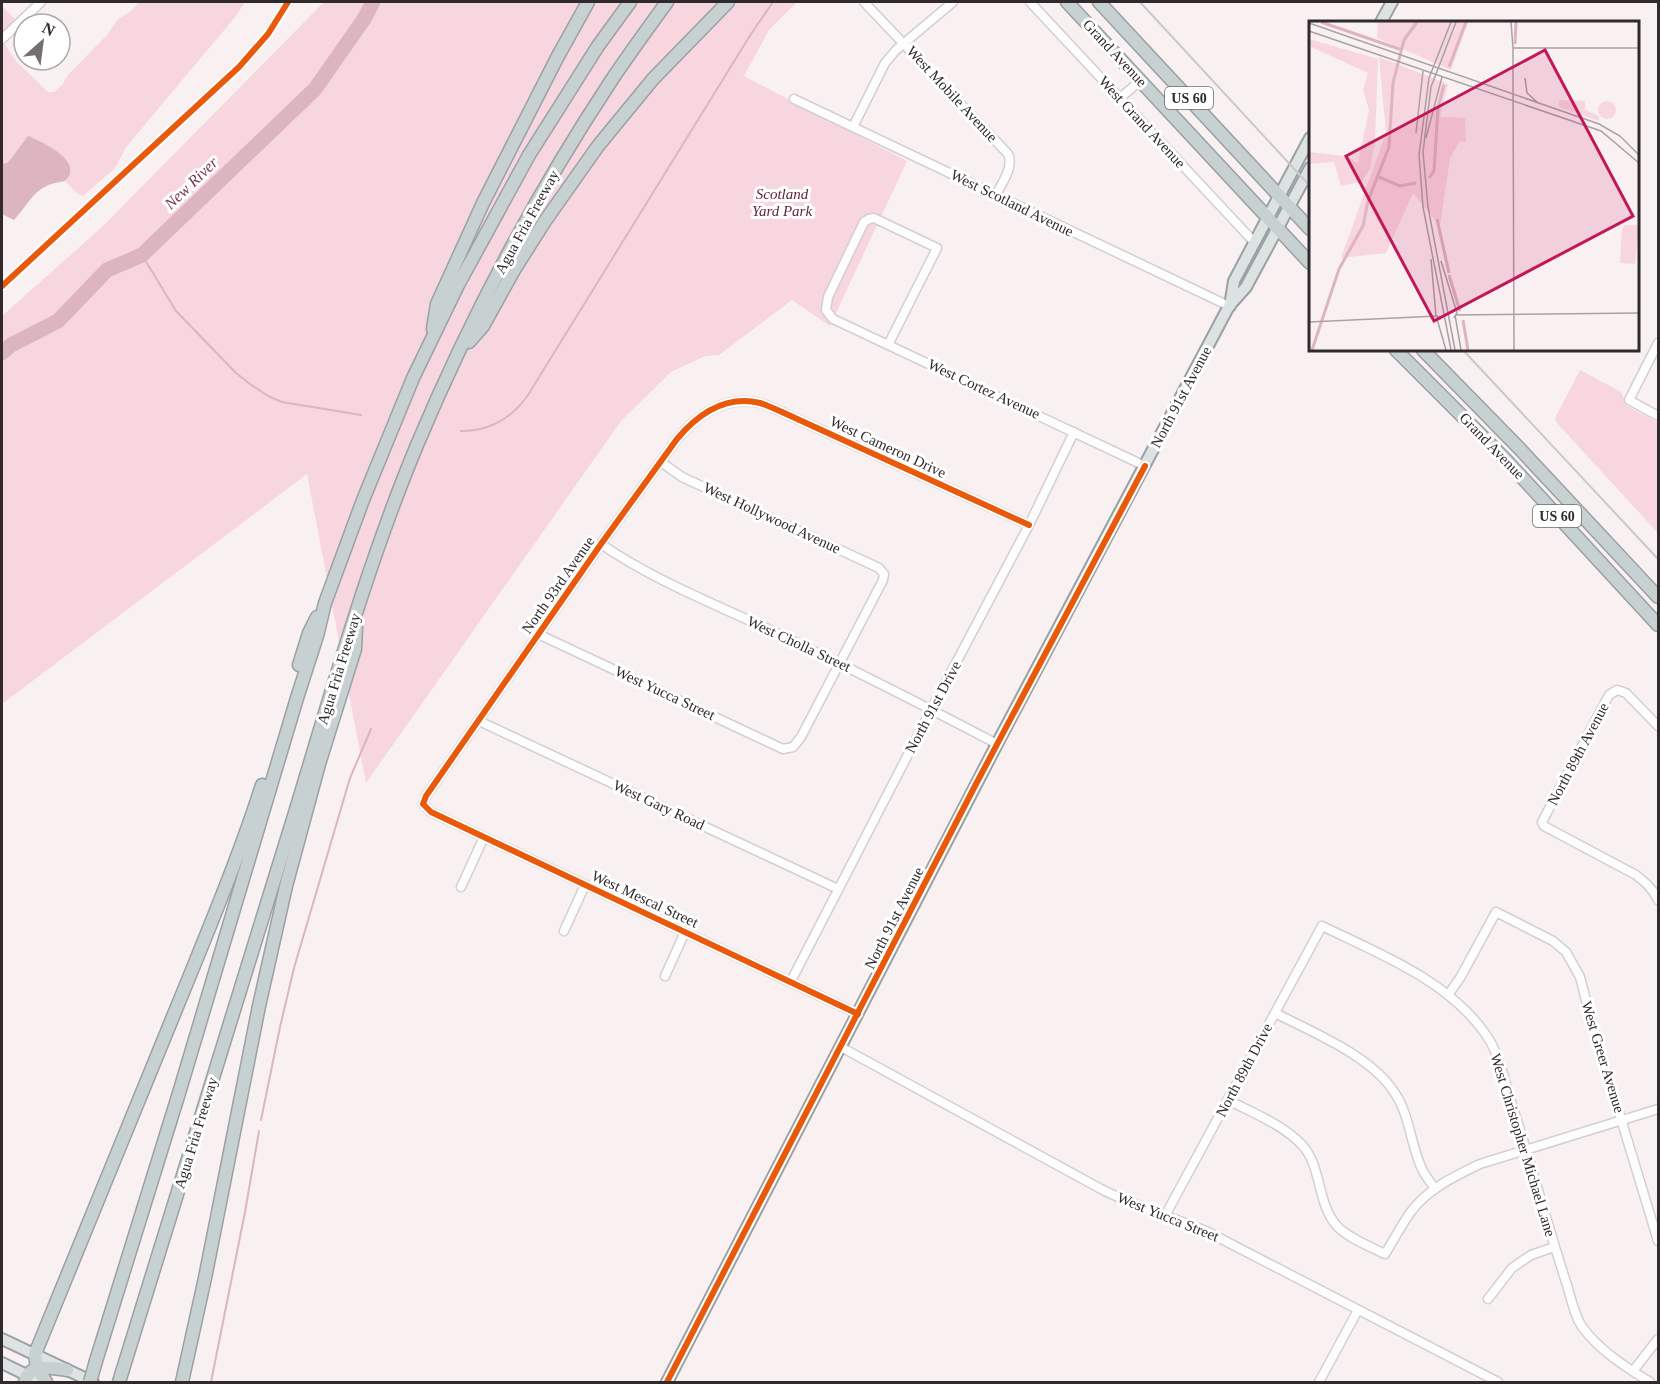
<svg xmlns="http://www.w3.org/2000/svg" width="1660" height="1384" viewBox="0 0 1660 1384" font-family="'Times New Roman',serif">
  <style>
    .green { fill: #f7d6df }
    .water { fill: #ddb5c0 }
    .lines { fill: none; stroke-linecap: round; stroke-linejoin: round }
    .stream { stroke: #ddb5c0; stroke-width: 2 }
    .river { stroke: #ddb5c0; stroke-width: 15 }
    .minor-casing { stroke: #d5ced0; stroke-width: 11 }
    .major-casing { stroke: #9aa1a3; stroke-width: 14 }
    .highway-casing { stroke: #9aa1a3; stroke-width: 15 }
    .minor { stroke: #fefdfd; stroke-width: 8 }
    .major { stroke: #dde2e3; stroke-width: 10 }
    .highway { stroke: #c8d1d2; stroke-width: 12 }
    .rail { stroke: #cbc8c9; stroke-width: 2 }
    .highway-bridge-casing { stroke: #9aa1a3; stroke-width: 15; stroke-linecap: butt }
    .highway-bridge { stroke: #c8d1d2; stroke-width: 12 }
    .cycleway-casing { stroke: #fff; stroke-width: 10 }
    .cycleway { stroke: #e8590c; stroke-width: 6 }
    .labels { text-anchor: middle; dominant-baseline: central; stroke-width: 6; stroke-linejoin: round; paint-order: stroke }
    .shield { fill: #fff; stroke: #6e6a6b; stroke-width: 1.5 }
    .shield-label { font-size: 14px; font-weight: bold; fill: #302a2c }
    .street-label { font-size: 15px; fill: #302a2c; stroke: #fff }
    .park-label { font-size: 15px; font-style: italic; fill: #5e1e36; stroke: #fff }
    .water-label { font-size: 16px; font-style: italic; fill: #7a374e; stroke: #fff }
    .inset-river { fill: none; stroke: #ddb5c0; stroke-width: 3 }
    .inset-road { fill: none; stroke: #a9a1a3; stroke-width: 1.5 }
    .view { fill: #c2185b; fill-opacity: 0.15; stroke: #c2185b; stroke-width: 3 }
    .inset-edge { fill: none; stroke: #302a2c; stroke-width: 3 }
  </style>
  <rect width="100%" height="100%" fill="#f9f0f2"/>
  <g class="green">
    <path d="M139,2h106l-9,14 -109,130 -13,23 -31,27 -5,-2 -13,-13c-31,4 -33,19 -51,39l-12,-6v-208l12,12 4,7 -16,15 14,21 32,31h6l8,-7 5,-9 40,-41 11,-16 13,-8z"/>
    <polygon points="324,2 797,2 769,30 744,76 907,161 830,326 792,300 719,355 705,356 671,372 621,421 366,783 307,474 2,704 2,316 103,226"/>
    <polygon points="1580,370 1621,392 1627,406 1658,423 1658,533 1557,423 1555,418"/>
  </g>
  <path class="water" d="M28,136c12,5 46,20 42,37 0,3 -3,5 -5,8 -31,4 -33,19 -51,39l-12,-6v-50l5,-1 3,-3z"/>
  <g class="lines">
    <g class="stream">
      <polyline points="142,255 176,311 236,373 250,384 268,396 282,402 361,415"/>
      <path d="M461,431c29,0 51,-13 67,-36l223,-361 22,-32"/>
      <polyline points="261,1120 280,1027 294,968 350,778 371,729"/>
      <polyline points="211,1382 245,1212 259,1131"/>
    </g>
    <polyline class="river" points="2,353 11,345 58,321 107,270 142,255 315,89 364,19 373,2"/>
    <defs>
      <g id="minor">
        <path d="M864,2l144,152c6,13 -6,29 -12,41"/>
        <polyline points="1030,2 1255,243"/>
        <polyline points="2,39 41,2"/>
        <polyline points="1120,98 1140,81"/>
        <polyline points="794,99 1229,306"/>
        <polyline points="853,127 885,63 896,50 953,2"/>
        <polyline points="1658,343 1629,400 1658,416"/>
        <polyline points="888,345 937,248 874,218 869,219 864,222 828,297 826,310 833,319 1145,466"/>
        <path d="M601,544c52,36 114,60 171,87 76,36 151,74 225,113"/>
        <polyline points="538,634 783,749 793,747 801,737 883,580 884,574 879,568 682,477 661,462"/>
        <polyline points="479,721 838,889"/>
        <path d="M1658,726l-32,-33 -9,-3 -8,5 -67,127 2,4 92,49c10,8 17,14 22,25"/>
        <polyline points="461,887 484,837"/>
        <polyline points="564,931 585,885"/>
        <polyline points="665,976 685,932"/>
        <polyline points="791,981 931,710 1029,525 1074,432"/>
        <polyline points="1448,995 1460,978 1496,912 1553,941 1566,952 1580,977 1591,1020 1658,1241"/>
        <path d="M1275,1013c39,20 99,44 121,82 14,22 15,51 26,74 3,7 9,13 13,20"/>
        <path d="M858,1014l-427,-202 -8,-8 3,-8 175,-252 76,-105c21,-25 49,-44 83,-36 7,2 15,6 22,9l247,113"/>
        <path d="M841,1047l260,142c33,17 70,28 105,42l292,151"/>
        <path d="M1228,1100c25,13 56,25 75,46 19,22 14,58 34,80 11,12 34,21 48,28 8,-13 16,-28 25,-41 17,-24 45,-37 70,-49l178,-55"/>
        <path d="M1166,1214l156,-288c56,27 125,54 162,106 16,21 21,51 29,76 19,58 34,116 53,174 5,15 8,34 17,46 17,23 44,40 67,54"/>
        <polyline points="1488,1299 1512,1268 1531,1255 1554,1247"/>
        <polyline points="1633,1371 1658,1339"/>
        <polyline points="1319,1382 1358,1310"/>
      </g>
      <g id="major">
        <polyline points="1381,22 1392,2"/>
        <polyline points="1230,306 1234,281 1310,138"/>
        <polyline points="2,1339 93,1382"/>
        <polyline points="2,1363 41,1382"/>
        <polyline points="667,1382 997,744 1229,306 1246,287 1310,168"/>
      </g>
      <g id="highway">
        <polyline points="1067,2 1310,263"/>
        <polyline points="1099,2 1310,229"/>
        <polyline points="433,329 437,304 483,203 558,56 588,2"/>
        <polyline points="469,342 483,326 514,270 545,221 598,146 653,79 728,2"/>
        <polyline points="1396,350 1506,460 1658,625"/>
        <polyline points="1423,350 1518,447 1658,597"/>
        <polyline points="299,665 309,633 317,617"/>
        <polyline points="96,1361 179,1093 297,698 317,636 325,603 363,500 413,378 458,285 529,155 598,46 630,2"/>
        <path d="M25,1382c5,-20 26,-14 42,-12"/>
        <path d="M46,1382l-9,-14 -2,-14c50,-125 103,-249 153,-374 26,-64 53,-129 74,-195"/>
        <path d="M119,1382c59,-188 116,-378 175,-566 38,-125 73,-251 123,-371 53,-126 118,-249 194,-364 18,-27 37,-53 56,-79"/>
        <polyline points="182,1382 205,1278 259,1006 286,886 319,764 355,649 356,627"/>
      </g>
    </defs>
    <use href="#minor" class="minor-casing"/>
    <use href="#major" class="major-casing"/>
    <use href="#highway" class="highway-casing"/>
    <use href="#minor" class="minor"/>
    <use href="#major" class="major"/>
    <use href="#highway" class="highway"/>
    <g class="rail">
      <polyline points="1140,2 1310,186"/>
      <polyline points="1463,350 1658,559"/>
    </g>
    <defs>
      <polyline id="highway-bridge" points="90,1382 96,1361"/>
    </defs>
    <use href="#highway-bridge" class="highway-bridge-casing"/>
    <use href="#highway-bridge" class="highway-bridge"/>
    <defs>
      <g id="cycleway">
        <polyline points="2,286 239,67 268,34 288,2"/>
        <path d="M858,1014l-427,-202 -8,-8 3,-8 175,-252 76,-105c21,-25 49,-44 83,-36 7,2 15,6 22,9l247,113"/>
        <polyline points="667,1382 976,784 1145,466"/>
      </g>
    </defs>
    <use href="#cycleway" class="cycleway-casing"/>
    <use href="#cycleway" class="cycleway"/>
  </g>
  <g class="labels">
    <g class="shield">
      <rect x="1165" y="87" width="48" height="22" rx="4.5"/>
      <rect x="1533" y="505" width="48" height="22" rx="4.5"/>
    </g>
    <g class="shield-label">
      <text x="1189" y="98">US 60</text>
      <text x="1557" y="516">US 60</text>
    </g>
    <g class="street-label">
      <text transform="translate(1115 53) rotate(47)">Grand Avenue</text>
      <text transform="translate(952 94) rotate(47)">West Mobile Avenue</text>
      <text transform="translate(1142 122) rotate(47)">West Grand Avenue</text>
      <text transform="translate(1012 203) rotate(26)">West Scotland Avenue</text>
      <text transform="translate(527 222) rotate(-61)">Agua Fria Freeway</text>
      <text transform="translate(984 389) rotate(25)">West Cortez Avenue</text>
      <text transform="translate(1181 397) rotate(-62)">North 91st Avenue</text>
      <text transform="translate(1492 446) rotate(46)">Grand Avenue</text>
      <text transform="translate(888 447) rotate(25)">West Cameron Drive</text>
      <text transform="translate(772 518) rotate(25)">West Hollywood Avenue</text>
      <text transform="translate(558 585) rotate(-55)">North 93rd Avenue</text>
      <text transform="translate(799 644) rotate(25)">West Cholla Street</text>
      <text transform="translate(339 669) rotate(-73)">Agua Fria Freeway</text>
      <text transform="translate(665 693) rotate(25)">West Yucca Street</text>
      <text transform="translate(933 707) rotate(-62)">North 91st Drive</text>
      <text transform="translate(1578 754) rotate(-62)">North 89th Avenue</text>
      <text transform="translate(659 805) rotate(25)">West Gary Road</text>
      <text transform="translate(645 899) rotate(25)">West Mescal Street</text>
      <text transform="translate(894 918) rotate(-63)">North 91st Avenue</text>
      <text transform="translate(1603 1057) rotate(73)">West Greer Avenue</text>
      <text transform="translate(1244 1070) rotate(-62)">North 89th Drive</text>
      <text transform="translate(196 1133) rotate(-73)">Agua Fria Freeway</text>
      <text transform="translate(1523 1145) rotate(73)">West Christopher Michael Lane</text>
      <text transform="translate(1168 1217) rotate(22)">West Yucca Street</text>
    </g>
    <g class="park-label">
      <text x="782" y="194">Scotland<tspan x="782" dy="17">Yard Park</tspan></text>
    </g>
    <g class="water-label">
      <text transform="translate(191 183) rotate(-44)">New River</text>
    </g>
  </g>
  <g transform="translate(1309 21)">
    <rect width="330" height="330" fill="#f9f0f2"/>
    <path d="M69,1h90l-17,48 -74,-32zM0,18l69,20 -3,84 -5,26 -8,12 -21,5 -7,-24 -25,2v-12l36,4 13,7 11,-53 -6,-20 5,-17 -59,-27zM70,36l69,27 -8,33 25,1 1,24 -6,-1 -10,17 -10,68 -27,-33 -27,60 -45,5 45,-125zM250,79l26,1v9l14,6v5l-40,-14zM289 89a9 9 0 1 1 18 0a9 9 0 1 1-18 0ZM316,204h14l-4,39 -15,-1 2,-34z" fill="#f7d6df"/>
    <path class="inset-river" d="M12,1l81,28M206,23l1,-22M140,46l17,-45M70,156l21,9 16,-3M120,157l5,-7 4,-63 6,-23M128,198l12,54M140,254l11,36M154,299l5,30M3,329l27,-81 24,-43 5,-25 21,-54 4,-64 11,-43 13,-18"/>
    <path class="inset-road" d="M202,1l2,26M0,2l290,101 21,12 19,19M0,10l292,100 38,32M216,57l2,15 10,9M204,60l1,269M204,61v-34h126M107,112l7,-62M117,117l16,-61M122,238l5,57 5,3M132,240l16,52 -3,5M146,294l184,-2M146,294l6,35M131,295l-3,3 9,31M0,301l129,-6M142,329l-28,-143 -4,-52 10,-77 22,-56M146,329l-27,-143 -5,-55 8,-65 25,-65"/>
    <path class="view" d="M236,29l88,166 -199,105 -88,-165z"/>
    <rect width="330" height="330" class="inset-edge"/>
  </g>
  <rect width="1660" height="1384" fill="none" stroke="#302a2c" stroke-width="6"/>
  <g transform="translate(42 42) rotate(28)"><circle r="28" fill="#ffffff" stroke="#acaaab" stroke-width="1.5"/>
  <path d="M0-4.5L10 22L0 15L-10 22Z" fill="#766f71"/>
  <text y="-9" font-size="16" font-weight="bold" text-anchor="middle" fill="#302a2c">N</text>
  </g>
</svg>
